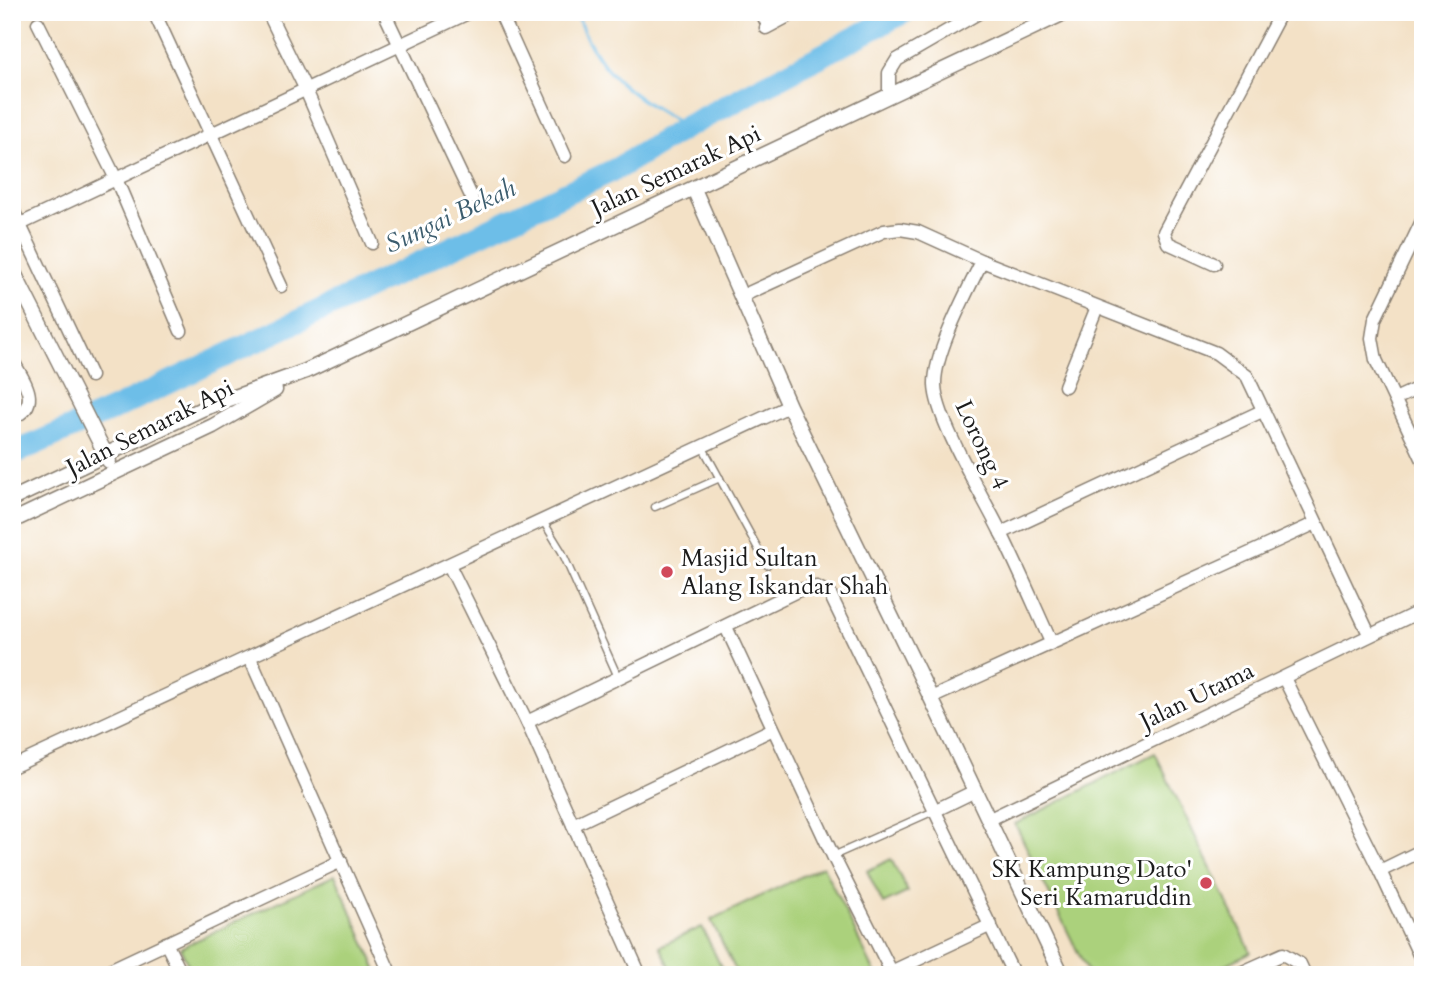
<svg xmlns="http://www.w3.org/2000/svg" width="1435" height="987" viewBox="0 0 1435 987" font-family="Cardo,serif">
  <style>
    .green { fill: #abd17c; stroke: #64764c; stroke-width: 2 }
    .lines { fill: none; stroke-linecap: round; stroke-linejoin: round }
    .stream { stroke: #6dbee8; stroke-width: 3.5 }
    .river { stroke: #6dbee8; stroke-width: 23 }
    .service-casing { stroke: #887e71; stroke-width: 9 }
    .minor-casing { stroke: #887e71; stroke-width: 15 }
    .tertiary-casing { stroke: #887e71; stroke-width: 17 }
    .service { stroke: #fff; stroke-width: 6 }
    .minor { stroke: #fff; stroke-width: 12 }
    .tertiary { stroke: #fff; stroke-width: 14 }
    .poi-dot { fill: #d1495b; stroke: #fff; stroke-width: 2.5 }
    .labels { text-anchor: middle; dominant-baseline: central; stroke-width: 6; stroke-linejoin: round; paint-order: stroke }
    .street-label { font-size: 24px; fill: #1c1c1c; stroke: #fff }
    .poi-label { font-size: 24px; fill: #1c1c1c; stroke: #fff; text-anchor: start }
    .water-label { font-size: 26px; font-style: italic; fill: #3c5d6e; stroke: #fff }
  </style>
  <rect width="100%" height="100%" fill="#fff"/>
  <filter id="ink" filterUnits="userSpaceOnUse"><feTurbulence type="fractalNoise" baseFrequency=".0143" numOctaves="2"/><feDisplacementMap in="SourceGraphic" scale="14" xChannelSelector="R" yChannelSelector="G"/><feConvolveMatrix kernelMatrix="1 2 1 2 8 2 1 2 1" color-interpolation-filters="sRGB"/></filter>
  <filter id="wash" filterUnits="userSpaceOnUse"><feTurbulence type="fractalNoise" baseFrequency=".00686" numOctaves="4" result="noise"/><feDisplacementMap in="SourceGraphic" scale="28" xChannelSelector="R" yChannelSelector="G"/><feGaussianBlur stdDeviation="1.57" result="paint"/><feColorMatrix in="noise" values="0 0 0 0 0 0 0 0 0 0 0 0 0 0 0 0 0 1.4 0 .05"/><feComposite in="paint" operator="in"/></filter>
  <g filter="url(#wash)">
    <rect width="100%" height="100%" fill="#f3e1c6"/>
    <g class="green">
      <polygon points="1155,753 1251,952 1205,975 1089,975 1015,824"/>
      <polygon points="891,859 908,892 883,904 867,871"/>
      <polygon points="823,866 876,975 738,975 711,920"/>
      <polygon points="335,875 379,975 193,975 180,948"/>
      <polygon points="702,927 725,975 674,975 660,946"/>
    </g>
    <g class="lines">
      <path class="stream" d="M576,12c22,64 55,82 110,115"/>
      <polyline class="river" points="12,454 114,409 618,168 686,127 904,12"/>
    </g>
  </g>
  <g filter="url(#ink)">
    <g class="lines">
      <defs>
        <g id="service">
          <polyline points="758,12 766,28"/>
          <polyline points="702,446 767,565"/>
          <polyline points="655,507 720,478"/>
          <polyline points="543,521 562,552 618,677"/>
          <polyline points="833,856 934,811"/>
        </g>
        <g id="minor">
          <polyline points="154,12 281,286"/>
          <polyline points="268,12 306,90 372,243"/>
          <polyline points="384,12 472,198"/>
          <polyline points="500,12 565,156"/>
          <polyline points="38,23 116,179 181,331"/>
          <polyline points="766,28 796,12"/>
          <polyline points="889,95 889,73 897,60 980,12"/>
          <polyline points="12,208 91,376"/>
          <polyline points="1423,219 1375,319 1372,338 1376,360 1423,460"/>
          <polyline points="12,228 470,12"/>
          <path d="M982,261c-15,31 -48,92 -47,124 1,35 48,111 65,146 18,36 34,74 51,111"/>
          <polyline points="1214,264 1168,243 1164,232 1281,12"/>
          <polyline points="742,296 884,231 900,229 918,232 982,261 1216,353 1247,376 1369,634"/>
          <path d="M12,359c11,22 32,45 0,59"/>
          <polyline points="1065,386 1097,307"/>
          <polyline points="1395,399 1423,386"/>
          <polyline points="1001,533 1262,411"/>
          <polyline points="449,565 527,722 640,975"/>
          <polyline points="726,627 833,856 893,975"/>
          <polyline points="250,658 391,975"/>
          <polyline points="1284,678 1380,871 1423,963"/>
          <polyline points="931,698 1316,523"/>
          <polyline points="527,722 799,590 817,587 830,594 1014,975"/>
          <polyline points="12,767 789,406"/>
          <polyline points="936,810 975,791"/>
          <polyline points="988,820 1423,610"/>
          <polyline points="573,825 773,729"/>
          <polyline points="1380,871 1423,850"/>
          <polyline points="166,943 182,975"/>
          <polyline points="891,972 991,925"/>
          <polyline points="99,975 341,861"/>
          <polyline points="1236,975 1283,954 1300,964 1305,975"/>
        </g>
        <g id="tertiary">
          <polyline points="694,189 789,406 931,698 1062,975"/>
          <polyline points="12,269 109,461"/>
          <polyline points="12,499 202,409 306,371 1066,12"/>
          <polyline points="12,521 213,426 275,390"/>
        </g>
      </defs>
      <use href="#service" class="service-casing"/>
      <use href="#minor" class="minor-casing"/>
      <use href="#tertiary" class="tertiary-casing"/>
      <use href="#service" class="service"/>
      <use href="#minor" class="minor"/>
      <use href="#tertiary" class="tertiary"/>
    </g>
  </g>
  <g class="poi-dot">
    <circle cx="667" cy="572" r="7"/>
    <circle cx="1206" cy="883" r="7"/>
  </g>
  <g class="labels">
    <g class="street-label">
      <text transform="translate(676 171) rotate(-25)">Jalan Semarak Api</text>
      <text transform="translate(150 428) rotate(-27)">Jalan Semarak Api</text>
      <text transform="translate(982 445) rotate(65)">Lorong 4</text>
      <text transform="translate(1197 696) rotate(-26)">Jalan Utama</text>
    </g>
    <g class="poi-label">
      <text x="681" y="558">Masjid Sultan<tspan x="681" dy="28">Alang Iskandar Shah</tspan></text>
      <text x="1192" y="869" text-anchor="end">SK Kampung Dato'<tspan x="1192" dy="28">Seri Kamaruddin</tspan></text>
    </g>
    <g class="water-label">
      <text transform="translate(450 216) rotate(-25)">Sungai Bekah</text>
    </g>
  </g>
  <rect width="1435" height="987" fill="none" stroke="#fff" stroke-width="42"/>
</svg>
